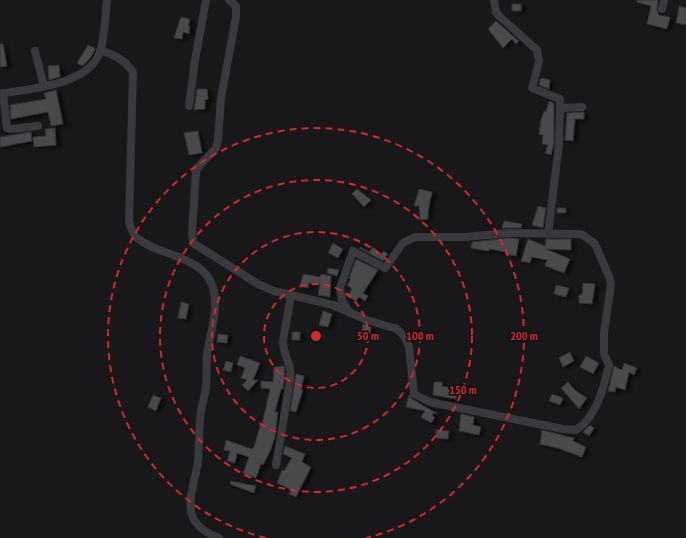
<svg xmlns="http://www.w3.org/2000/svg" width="686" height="538" viewBox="0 0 686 538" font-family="'PT Sans Narrow',sans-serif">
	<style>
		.building { fill: #47484c; stroke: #323236; filter: url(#shadow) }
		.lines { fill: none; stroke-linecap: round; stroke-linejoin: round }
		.minor { stroke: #393a3e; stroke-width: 8 }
		.ring { fill: none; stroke: #d62828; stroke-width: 2; stroke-dasharray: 7 5 }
		.centre { fill: #d62828; stroke: #131315; stroke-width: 2 }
		.ring-label { font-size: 12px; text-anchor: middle; font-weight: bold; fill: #d62828; stroke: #131315; stroke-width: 3.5; stroke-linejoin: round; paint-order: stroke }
	</style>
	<defs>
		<filter id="shadow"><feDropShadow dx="4" dy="2" stdDeviation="2" flood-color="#0009"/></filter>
	</defs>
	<rect width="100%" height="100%" fill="#18181a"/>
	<path class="building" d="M 637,0 L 658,0 L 657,10 L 659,15 L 670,17 L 667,29 L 647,24 L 651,6 L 637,2 Z
		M 512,4 L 521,4 L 521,11 L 512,11 Z
		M 679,6 L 686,8 L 686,25 L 676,23 Z
		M 181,17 L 190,19 L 188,26 L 190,26 L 189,34 L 183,32 L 182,39 L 174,38 Z
		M 496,21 L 519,41 L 516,44 L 512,39 L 503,48 L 488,29 Z
		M 0,44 L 3,44 L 7,66 L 0,67 Z
		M 88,45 L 95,48 L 95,50 L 89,60 L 82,66 L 77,63 Z
		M 59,65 L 60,77 L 49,80 L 48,66 Z
		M 541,78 L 550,80 L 549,89 L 539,85 Z
		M 197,89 L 207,89 L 208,99 L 205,100 L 205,109 L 194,110 Z
		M 56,90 L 63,124 L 51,126 L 48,112 L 11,119 L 10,105 L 46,99 L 44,93 Z
		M 549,101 L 554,103 L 554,144 L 551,155 L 545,153 L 548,145 L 542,144 L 543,135 L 539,134 L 541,120 L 544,111 L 546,112 Z
		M 584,112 L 584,119 L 575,119 L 573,141 L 565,140 L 567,113 Z
		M 55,128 L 56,145 L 34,147 L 33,137 L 46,136 L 45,129 Z
		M 198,131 L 202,153 L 189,155 L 184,133 Z
		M 31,132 L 32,141 L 0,147 L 0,137 Z
		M 357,189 L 371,200 L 364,207 L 352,194 Z
		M 419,189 L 432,192 L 428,212 L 428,219 L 420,220 L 419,206 L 414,206 Z
		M 538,206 L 546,208 L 543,228 L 532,225 Z
		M 557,208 L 566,208 L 566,213 L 557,213 Z
		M 504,221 L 522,224 L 521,228 L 502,228 Z
		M 509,238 L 519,239 L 516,256 L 506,254 L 506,252 L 496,250 L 489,249 L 489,251 L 471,248 L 472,242 Z
		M 528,239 L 545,246 L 546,239 L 571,239 L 571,250 L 546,249 L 570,259 L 564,273 L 545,266 L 547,260 L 532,257 L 530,263 L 521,261 Z
		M 333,243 L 343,249 L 338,258 L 328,253 Z
		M 360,247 L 369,252 L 373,247 L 381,254 L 384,251 L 388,254 L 383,261 L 359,248 Z
		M 356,259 L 378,270 L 363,293 L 368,296 L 365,301 L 359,297 L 356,301 L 347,296 L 352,289 L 347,285 L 351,279 L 349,278 Z
		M 328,268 L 339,270 L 337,276 L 327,273 Z
		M 303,274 L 320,277 L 321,274 L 331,276 L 330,297 L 318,295 L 320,284 L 309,283 L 308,288 L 300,286 Z
		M 583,283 L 595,284 L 592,304 L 579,303 L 579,295 L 582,295 Z
		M 556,285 L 569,288 L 566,297 L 554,294 Z
		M 181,302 L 189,304 L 186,319 L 178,318 Z
		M 323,311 L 332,314 L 328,327 L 319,325 Z
		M 363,324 L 371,327 L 370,336 L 361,334 Z
		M 292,332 L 300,332 L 300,340 L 292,340 Z
		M 218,334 L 228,335 L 227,343 L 217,342 Z
		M 570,352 L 574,361 L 563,367 L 559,358 Z
		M 240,356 L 260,363 L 253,380 L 258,380 L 248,391 L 242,385 L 247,380 L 241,378 L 245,368 L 237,365 Z
		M 586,356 L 599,363 L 593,374 L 580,367 Z
		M 226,361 L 233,363 L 231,372 L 223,370 Z
		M 624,363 L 637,368 L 634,375 L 629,372 L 625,390 L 616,387 L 615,392 L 608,391 L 614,366 L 622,370 Z
		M 284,366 L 285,374 L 283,389 L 281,389 L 275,412 L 278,412 L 275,437 L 271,449 L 263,465 L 261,464 L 256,478 L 243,473 L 249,457 L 237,453 L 235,463 L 227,461 L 230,451 L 224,450 L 226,440 L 252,449 L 254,447 L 261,423 L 262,424 L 270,389 L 261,388 L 261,381 L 273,382 L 274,367 Z
		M 296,374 L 304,376 L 301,390 L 303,390 L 296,412 L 290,411 Z
		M 434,382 L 442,382 L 442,386 L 458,389 L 456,399 L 433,395 Z
		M 568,382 L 576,391 L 587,398 L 579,409 L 561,388 Z
		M 552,394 L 563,398 L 560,405 L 549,401 Z
		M 153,395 L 161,398 L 156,411 L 148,407 Z
		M 409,395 L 412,399 L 438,414 L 433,413 L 432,415 L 435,418 L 431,423 L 421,417 L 425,411 L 406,407 Z
		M 461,414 L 474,417 L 473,425 L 481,427 L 479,435 L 459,431 Z
		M 590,425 L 594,428 L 589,436 L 583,432 Z
		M 436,430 L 449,431 L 448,439 L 436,438 Z
		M 542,430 L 574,438 L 573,441 L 586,447 L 582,457 L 557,448 L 540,444 Z
		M 285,446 L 305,454 L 302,462 L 311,467 L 296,497 L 289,494 L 291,490 L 277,483 L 282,470 L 284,471 L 292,458 L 283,454 Z
		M 231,481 L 256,486 L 254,493 L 230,484 Z"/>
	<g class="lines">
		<path class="minor" d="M 229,0 L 236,6 L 236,17 L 221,98 L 218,140 L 216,148 L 200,165 L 196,171 L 192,233 L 193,243 L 258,284 L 274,291 L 291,295 L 283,341 C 283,357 292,361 290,380 L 276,465
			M 494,0 L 496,12 L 499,16 L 537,50 L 539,61 L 532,88 L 560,99 L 559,144 L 548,234
			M 662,9 L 664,0
			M 100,50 C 114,55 124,59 133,72 L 129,222 C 131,228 132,234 137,238 C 162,259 214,254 215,301 C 216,319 209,337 207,355 C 206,366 207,378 206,388 C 204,399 200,410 200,421 C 199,434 199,448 198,461 C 196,478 186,501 193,518 C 198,528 208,534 219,538
			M 35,51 L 44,86
			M 3,93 L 7,128 L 11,129 L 38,126
			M 0,94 C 31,88 87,86 100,52 C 105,36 105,17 107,0
			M 189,106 L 195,60 L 206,0
			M 560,108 L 582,107
			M 291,295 L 333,305 L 367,320 L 397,329 L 405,337 L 409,347 L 414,394 L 430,402 L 563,429 L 576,430 C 596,418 604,387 609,365 L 604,354 L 604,333 L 611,284 L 610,279 L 595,244 L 583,235 L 578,234 L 509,233 L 465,237 L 415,237 L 403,243 L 385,268 L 353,251 L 340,288 L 342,301 L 350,313"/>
	</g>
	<g class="ring">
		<circle cx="316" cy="336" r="52"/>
		<circle cx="316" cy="336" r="104"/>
		<circle cx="316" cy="336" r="156"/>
		<path d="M266 538A208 208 0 1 1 366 538"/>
	</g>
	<circle cx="316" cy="336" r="6" class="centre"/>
	<g class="ring-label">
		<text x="368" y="340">50 m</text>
		<text x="420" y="340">100 m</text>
		<text x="524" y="340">200 m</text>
		<text x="463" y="394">150 m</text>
	</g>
</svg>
